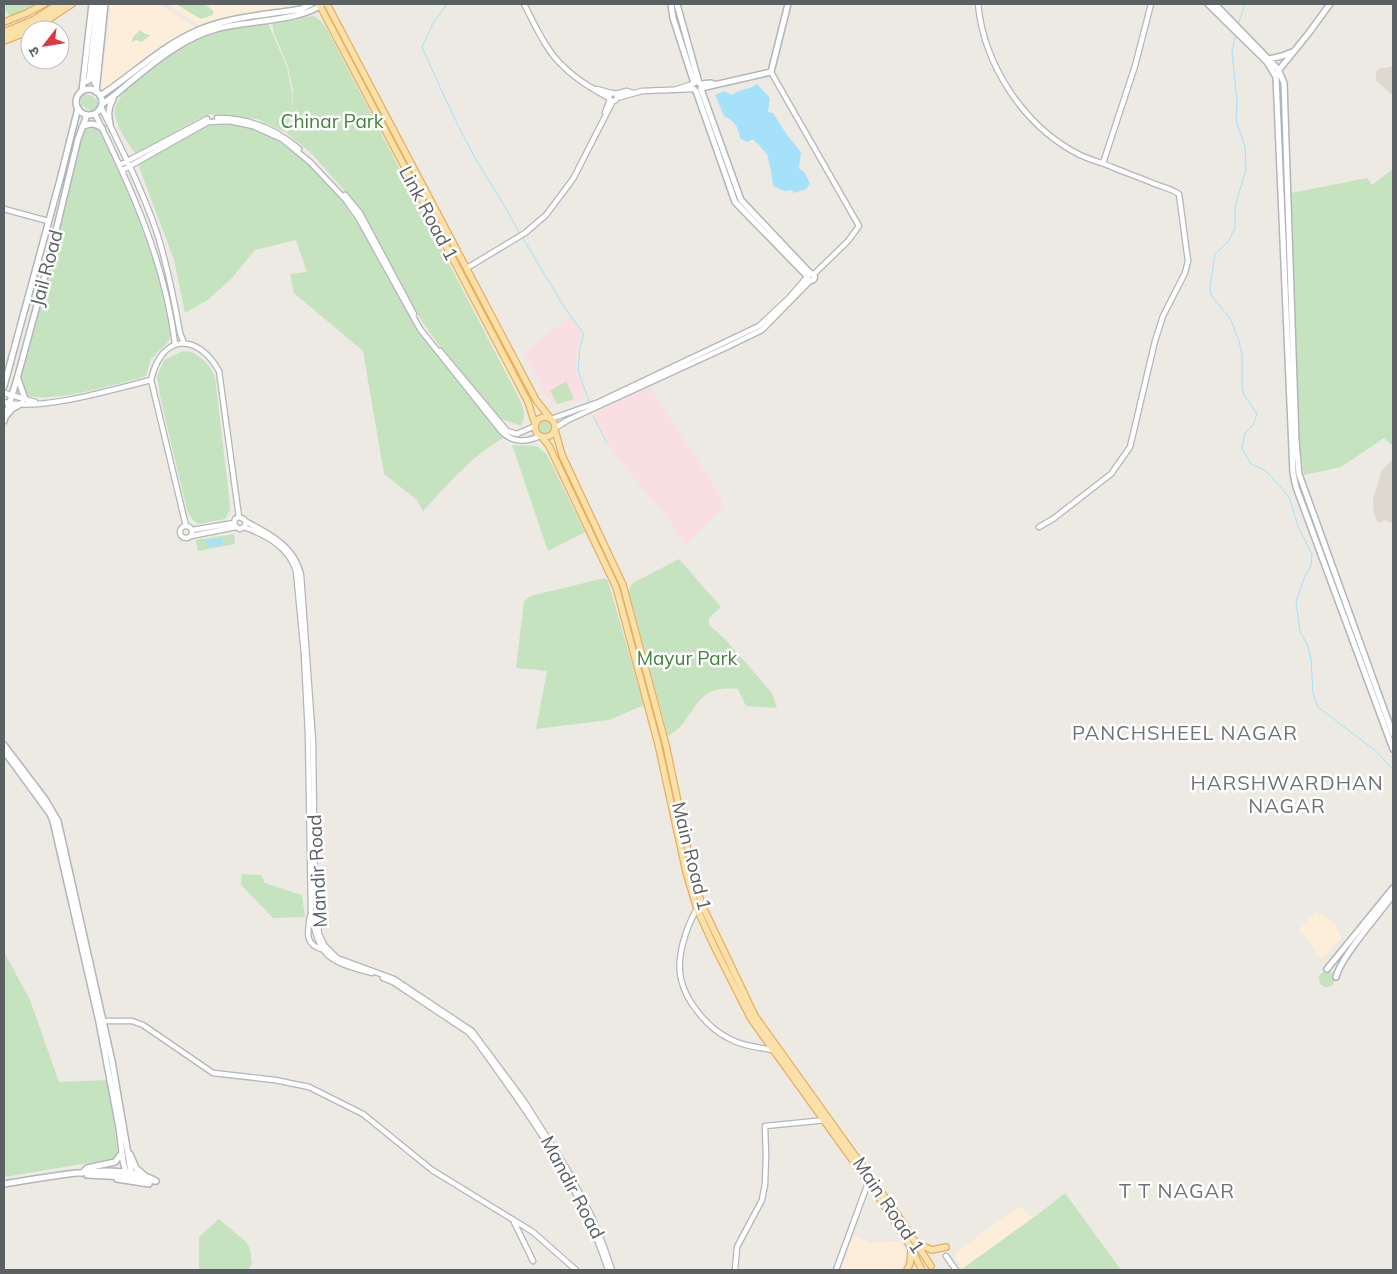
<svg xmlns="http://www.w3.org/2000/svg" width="1397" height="1274" viewBox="0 0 1397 1274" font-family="Mulish,'Noto Sans Devanagari',sans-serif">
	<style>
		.commercial { fill: #fceed9 }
		.education { fill: #ddd9d1 }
		.medical { fill: #f9dfe1 }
		.green { fill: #c6e3c0 }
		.water { fill: #a5e2fa }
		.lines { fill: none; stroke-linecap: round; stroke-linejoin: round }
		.stream { stroke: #a5e2fa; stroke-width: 1 }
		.tertiary-casing { stroke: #b3b6b9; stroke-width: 7 }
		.secondary-casing { stroke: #b2b6ba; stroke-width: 8 }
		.primary-casing { stroke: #e9ae5f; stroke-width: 8 }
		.tertiary { stroke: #fff; stroke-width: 4.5 }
		.secondary { stroke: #fff; stroke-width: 5 }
		.primary { stroke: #fae1aa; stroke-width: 5.5 }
		.rail { stroke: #b1b2b3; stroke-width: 1; stroke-dasharray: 1 6; stroke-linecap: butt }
		.labels { text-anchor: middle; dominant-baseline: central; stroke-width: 5; stroke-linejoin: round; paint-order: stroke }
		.park-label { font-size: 19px; fill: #418339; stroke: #fff }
		.street-label { font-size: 19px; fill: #5b6063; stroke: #fff }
		.neighbourhood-label { font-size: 20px; letter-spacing: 1px; fill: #6c7275; stroke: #fff }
	</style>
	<rect width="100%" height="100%" fill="#ede9e3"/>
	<path class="commercial" d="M 110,4 L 159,4 L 196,27 L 178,37 L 144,59 L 106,93 L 103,91 L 100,85 L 108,35 Z
		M 166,4 L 300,4 L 299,7 L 233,16 L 203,27 Z
		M 1316,911 L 1333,922 L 1342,938 L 1322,959 L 1299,930 Z
		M 1019,1206 L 1033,1218 L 962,1269 L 956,1257 L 956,1252 Z
		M 854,1235 L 871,1243 L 900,1241 L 906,1255 L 903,1265 L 899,1270 L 841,1270 Z"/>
	<path class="education" d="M 1393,66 L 1393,96 L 1376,80 L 1376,72 L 1379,68 L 1384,68 Z
		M 1393,459 L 1393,524 L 1385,520 L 1379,523 L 1374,515 L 1373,500 L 1381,472 Z"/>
	<path class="medical" d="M 570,316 L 582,334 L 578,347 L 576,369 L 586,395 L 576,401 L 559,404 L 552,402 L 545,394 L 524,354 Z
		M 651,389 L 721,497 L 724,506 L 685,546 L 666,514 L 638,483 L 613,451 L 593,414 L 643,390 Z"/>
	<path class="green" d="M 4,4 L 37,4 L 11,17 L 4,9 Z
		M 179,4 L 205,4 L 213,11 L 213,15 L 201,19 L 179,6 Z
		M 314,16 L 321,21 L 327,29 L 519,398 C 524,409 526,416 521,426 L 499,418 L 440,347 L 421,320 L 362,210 L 310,152 L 286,133 L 293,118 L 293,90 L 288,67 L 274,33 L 272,21 Z
		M 267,21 L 287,67 L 292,94 L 293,111 L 285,132 L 257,119 L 211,114 L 198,119 L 136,153 C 129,147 113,120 115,110 C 119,83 190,39 215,31 C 231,26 250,25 267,21 Z
		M 140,30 L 145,34 L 151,35 L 141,42 L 137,40 L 131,42 L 134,36 Z
		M 84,94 C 91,94 98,98 99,105 L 98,109 L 91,111 L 81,105 L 80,97 Z
		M 93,121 L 96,121 L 127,180 L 158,266 L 171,329 L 169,341 L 151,359 L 146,376 L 141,378 C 105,386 52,405 17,394 L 84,131 Z
		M 223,123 L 252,128 L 273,137 L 305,161 L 343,202 L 367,239 L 416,328 L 472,400 L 505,437 C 472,455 449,484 423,511 L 417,500 L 384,474 L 363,351 L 294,293 L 290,274 L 307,272 L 296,240 L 255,250 L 232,278 L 209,299 L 185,313 L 174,260 L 139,167 L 143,160 C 168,145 194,126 223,123 Z
		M 1393,169 L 1393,446 L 1384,438 L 1341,467 L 1304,475 L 1298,429 L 1291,193 L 1367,178 L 1372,185 Z
		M 189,351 C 202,357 210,364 215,378 L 230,504 L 230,510 L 225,519 L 198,524 L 192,519 L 187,510 L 161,401 L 157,376 L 164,360 L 181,352 Z
		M 566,381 L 574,399 L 557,404 L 550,391 Z
		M537 427a8 8 0 1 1 16 0a8 8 0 1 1-16 0Z
		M 512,445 L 536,446 L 546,453 L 585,532 L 548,551 Z
		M 234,534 L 235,544 L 198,551 L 196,540 Z
		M 679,559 L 721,607 L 709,618 L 709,625 L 724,638 L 772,693 L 777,708 L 746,706 L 738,689 C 690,684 698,720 668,736 L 629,592 L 630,587 L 633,583 Z
		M 605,578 L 608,581 L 644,705 L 609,720 L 536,729 L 547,671 L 516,668 L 524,601 L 530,596 Z
		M 242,874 L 261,875 L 264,880 L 264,883 L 302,895 L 305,917 L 273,918 L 241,885 Z
		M 4,952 L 30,1000 L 59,1082 L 109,1080 L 118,1158 L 4,1177 Z
		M1319 979a8 8 0 1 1 16 0a8 8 0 1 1-16 0Z
		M 1065,1193 L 1121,1270 L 963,1270 L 962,1269 L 1041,1212 Z
		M 219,1219 L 246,1242 L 250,1249 L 252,1264 L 248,1270 L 199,1270 L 199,1237 Z"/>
	<path class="water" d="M 757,84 L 770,98 L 768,112 L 773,113 L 787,135 L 801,152 L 799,168 L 805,173 L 810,184 L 806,189 L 794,193 L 792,190 L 784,191 L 773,186 L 771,170 L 767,154 L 753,139 L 747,142 L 740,138 C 738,127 735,121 724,116 L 715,95 L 724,91 L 732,95 C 740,89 749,90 757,84 Z
		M 222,538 L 224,544 L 208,547 L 206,540 Z"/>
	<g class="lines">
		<path class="stream" d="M 447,4 L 432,25 L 422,47 C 438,83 454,119 473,154 C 488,181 506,206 520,234
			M 1238,25 L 1245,4
			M 1236,33 L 1232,52 L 1237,101 L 1236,120 L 1245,147 L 1246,169 L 1235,207 L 1235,228 L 1228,242 L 1215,254 L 1210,286 L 1211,295 L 1231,320 L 1239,341 L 1242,354 L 1242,387 L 1244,395 L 1257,414 L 1253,425 L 1245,433 L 1242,448 L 1251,464 L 1266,471 L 1289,497 L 1298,526 L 1312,554 L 1311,566 L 1305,576 L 1296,602 L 1300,632 L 1307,644 L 1311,659 L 1313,693 L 1318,707 L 1377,752 L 1393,770
			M 522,237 L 563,305 L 584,334 L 580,347 L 578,370 L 589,401
			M 593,416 L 607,443"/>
		<g class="tertiary-casing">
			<path id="tertiary" d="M 524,4 C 535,25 546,51 564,67 C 577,80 593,89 609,98
				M 978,4 C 984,65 1024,127 1080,155 C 1091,160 1102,163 1112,167 C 1126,173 1141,178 1155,184 C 1163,187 1172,189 1179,194 L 1188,261 L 1185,273 L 1163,316 L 1155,341 L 1130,447 L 1111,474 L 1053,519 L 1039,527
				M 771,72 L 859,226 L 848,241 L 813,275
				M 597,89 L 611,93
				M 677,89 L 693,84
				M609 97a4 4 0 1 1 8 0a4 4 0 1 1-8 0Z
				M 615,94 L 627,91 L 633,93
				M 617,98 L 642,91 L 694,89
				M 101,107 C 121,148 142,189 157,233 C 167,265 174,299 180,333 L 184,343
				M 605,113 L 610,99
				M 95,114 C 131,187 165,262 175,344
				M 217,118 C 248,118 276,129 299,149
				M 1103,163 L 1135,66 L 1151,4
				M 120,165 L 207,119
				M 123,170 L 208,122 L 229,121 L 253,126 L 282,139 L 310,162 L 345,199 L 359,219 L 420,329 L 502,432 C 513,443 527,442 540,436
				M 345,195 L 360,213 L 414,314
				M 4,209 L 48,221
				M 467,268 L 525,233 L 546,215 L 573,179 L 613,101
				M 440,351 L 507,431 L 517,434 L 535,426
				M 4,393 L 35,402
				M 4,402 C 40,412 114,389 151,380
				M 551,419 L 599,402 L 759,326 L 789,298 L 807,277
				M 555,428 L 568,420 L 727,347 L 762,330 L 810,281
				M 245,521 C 268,533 295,546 301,575 L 313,742 L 315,900 L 319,934 L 324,945 L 337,958 L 394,979 L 472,1031 L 524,1101 L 567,1169 L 592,1217 L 604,1247 L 612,1270
				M 186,526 L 151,380 C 161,335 196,331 219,371 L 239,517 L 244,519 L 246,523 L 244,527 L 240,529 L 236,527 L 234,523 L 235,519 L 239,517
				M180 532a6 6 0 1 1 12 0a6 6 0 1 1-12 0Z
				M 244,527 C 266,535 289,547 296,571 L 304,654 L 308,734 L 311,911 C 319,958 328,961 372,973
				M 192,530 L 234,523
				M 191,536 L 236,527
				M 697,909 C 686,927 676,958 681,979 C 686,1002 708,1028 728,1038 C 742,1046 757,1047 772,1050
				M 310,916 C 308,931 304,944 321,949
				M 383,978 L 393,982 L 468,1032 L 477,1042 C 529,1114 581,1185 608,1270
				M 103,1021 L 132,1021 L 143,1025 L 213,1073 L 275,1080 L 309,1087 L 363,1114 L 432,1170 L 533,1232 L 576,1270
				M 514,1222 L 533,1261
				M 946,1256 L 956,1270
				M 735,1270 L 737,1247 L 762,1200 L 765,1184 L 766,1155 L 765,1126 L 826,1120
				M 836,1270 L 868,1183"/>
		</g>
		<g class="secondary-casing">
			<path id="secondary" d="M 671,4 L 673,18 L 694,83
				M 677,4 L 699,83
				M 1208,4 L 1267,62 L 1276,77 L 1293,473 L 1296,487 L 1393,749
				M 1215,4 L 1278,69 L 1284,83 L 1285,113 L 1296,441 L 1299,474 L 1393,734
				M 1269,59 L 1282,56 L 1292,52
				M 1278,71 L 1308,34 L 1330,4
				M 83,83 L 89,80 L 97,4
				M 701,84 L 711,83 L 714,84
				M 96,85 L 94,81 L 94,75 L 102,4
				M 701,88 L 771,72 L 788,4
				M 701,89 L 741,200 L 811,274
				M76 102a13 13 0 1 1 26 0a13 13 0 1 1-26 0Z
				M 82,91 L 92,4
				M 696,91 L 735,202 L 807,276
				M 96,92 L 105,4
				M 100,96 C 131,76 158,49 192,33 C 225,17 265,15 301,9 L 311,4
				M 102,104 C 115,97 123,87 135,78 C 158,59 186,37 216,29 C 243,21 303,21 322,4
				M 110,124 C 108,115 108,108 113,99
				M 82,127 C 90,123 94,123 102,128
				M807.5 277a3.5 3.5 0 1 1 7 0a3.5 3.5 0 1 1-7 0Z
				M 18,379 L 25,399
				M 4,386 L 61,176 L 78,108
				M 7,415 L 12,409 L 22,403
				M 4,421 L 17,379 L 46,272 L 78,139 L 87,115
				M 4,745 L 45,799 L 58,821 L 112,1061 L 132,1177
				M 4,751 L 50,814 L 53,821 L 99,1022 L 119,1128 L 123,1161 L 127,1177
				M 1327,969 L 1393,888
				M 1336,977 C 1341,957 1379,914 1393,895
				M 130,1154 L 136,1168 L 144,1175
				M 82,1173 L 87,1168 L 115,1162 L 121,1154
				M 87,1175 L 127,1177 L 155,1181
				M 117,1179 L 149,1184
				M 4,1184 C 45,1178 118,1160 156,1181"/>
		</g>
		<g class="primary-casing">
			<path id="primary" d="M 319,4 L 528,402 L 535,424
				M 327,4 L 536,400 L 550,418
				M 4,22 L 27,13 L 44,4
				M 33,30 L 72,4
				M 4,32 L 33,20 L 58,4
				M 4,36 L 32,25 L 65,4
				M 4,41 L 30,31
				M535 427a10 10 0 1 1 20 0a10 10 0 1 1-20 0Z
				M 555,430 L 562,455 L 623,585 L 666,745 L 692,869 L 702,905 L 755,1016 L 897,1214 L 931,1266
				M 542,437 L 549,446 L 616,587 L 658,744 L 686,872 L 697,909 L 715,948 L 751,1019 L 876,1193 L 907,1241 L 922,1270
				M 918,1244 L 932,1250 L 946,1247
				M 907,1270 L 910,1264 L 911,1251"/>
		</g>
		<use href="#tertiary" class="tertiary"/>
		<use href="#secondary" class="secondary"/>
		<use href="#primary" class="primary"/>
		<path class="rail" d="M 4,26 L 30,17 L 51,4"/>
	</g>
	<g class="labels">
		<g class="park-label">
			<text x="332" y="121">Chinar Park</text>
			<text x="687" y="658">Mayur Park</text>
		</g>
		<g class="street-label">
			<text transform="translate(429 213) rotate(62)">Link Road 1</text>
			<text transform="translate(46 268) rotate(-75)">Jail Road</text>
			<text transform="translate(692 856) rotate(76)">Main Road 1</text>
			<text transform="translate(317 871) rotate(-93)">Mandir Road</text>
			<text transform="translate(573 1187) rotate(62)">Mandir Road</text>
			<text transform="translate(889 1205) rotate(56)">Main Road 1</text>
		</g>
		<g class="neighbourhood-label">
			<text x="1185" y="732">PANCHSHEEL NAGAR</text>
			<text x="1287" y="782">HARSHWARDHAN<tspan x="1287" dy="23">NAGAR</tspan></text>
			<text x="1177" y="1190">T T NAGAR</text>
		</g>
	</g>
	<rect width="1397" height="1274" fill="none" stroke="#5b6063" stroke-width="10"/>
	<g transform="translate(45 45) rotate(239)"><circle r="24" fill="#ffffff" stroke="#bdbfc1"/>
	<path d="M0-4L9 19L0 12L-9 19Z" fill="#df3643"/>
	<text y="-8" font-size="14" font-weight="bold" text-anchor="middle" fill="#5b6063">उ</text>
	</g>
</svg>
